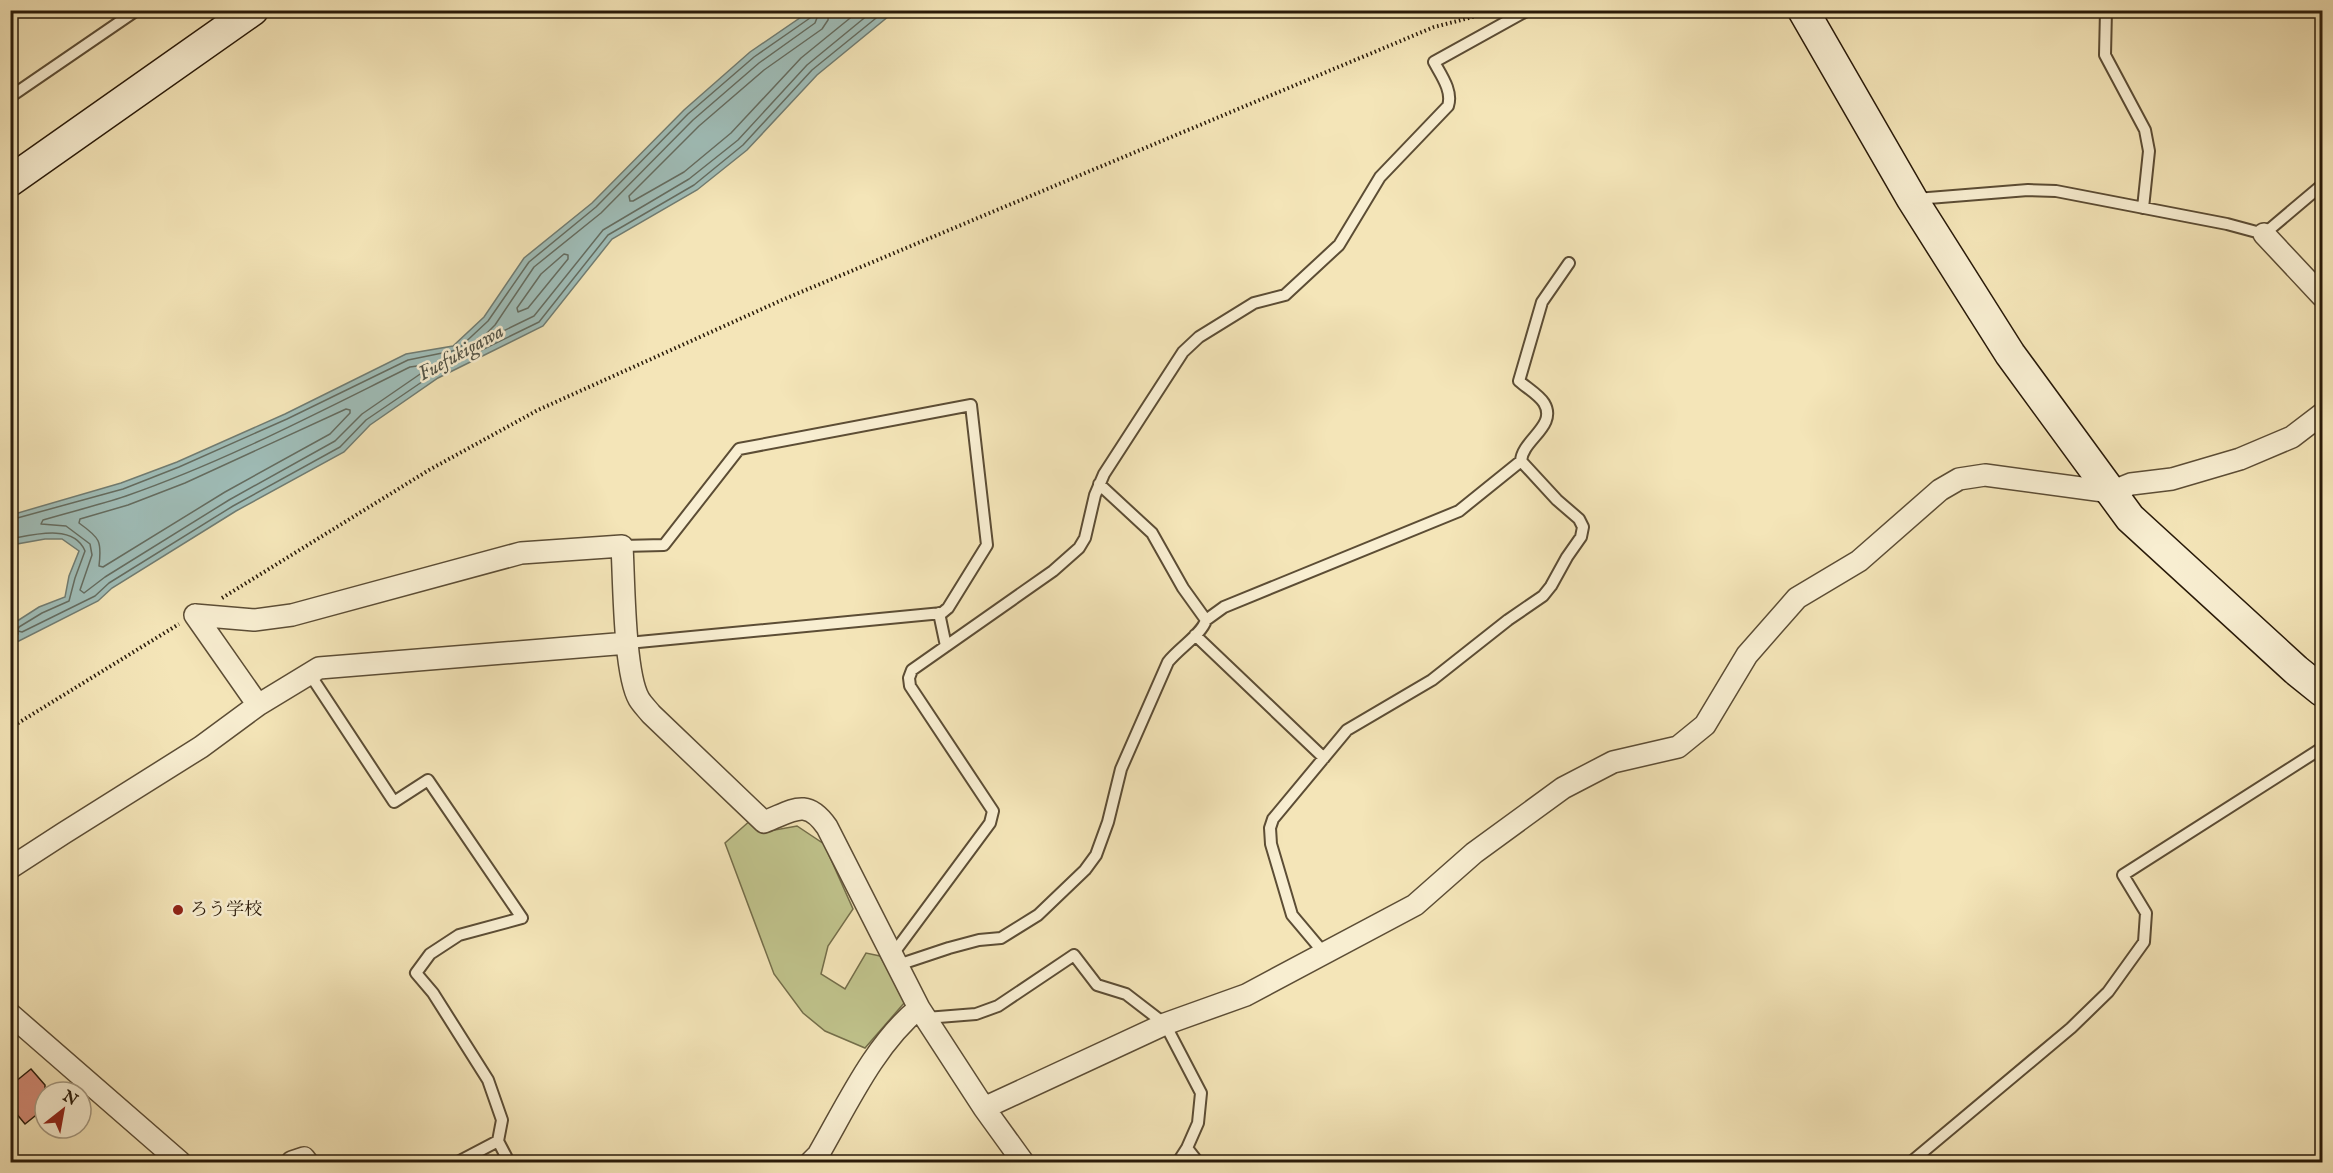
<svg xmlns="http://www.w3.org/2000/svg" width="2333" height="1173" viewBox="0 0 2333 1173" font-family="'IM FELL English','Noto Serif JP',serif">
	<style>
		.green { fill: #c0c38c; stroke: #746e4a; stroke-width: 1.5 }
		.water { fill: #9fbdb8; stroke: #707c72; stroke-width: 1.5 }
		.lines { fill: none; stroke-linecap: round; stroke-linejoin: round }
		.shore { stroke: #646c60; stroke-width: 1.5 }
		.building { fill: #d48b77; stroke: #291a09; stroke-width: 1.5 }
		.lane-casing { stroke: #5c4d35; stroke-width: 14 }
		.street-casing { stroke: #5c4d35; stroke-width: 24 }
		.secondary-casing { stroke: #291a09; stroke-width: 33 }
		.path { stroke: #291a09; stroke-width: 4; stroke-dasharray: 1.5 3; stroke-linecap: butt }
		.lane { stroke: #f8eed1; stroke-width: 10 }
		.street { stroke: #f8eed1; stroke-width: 21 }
		.secondary { stroke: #f8eed1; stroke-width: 30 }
		.poi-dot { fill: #8f2418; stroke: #f8eed1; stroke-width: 2 }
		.labels { text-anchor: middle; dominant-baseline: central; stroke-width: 5; stroke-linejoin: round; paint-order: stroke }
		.poi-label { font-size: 18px; fill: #291a09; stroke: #f8eed1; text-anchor: start }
		.water-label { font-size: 20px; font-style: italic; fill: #525346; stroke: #f8eed1 }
	</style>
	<rect width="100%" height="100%" fill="#f4e5b8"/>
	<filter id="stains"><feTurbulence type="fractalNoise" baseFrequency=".00333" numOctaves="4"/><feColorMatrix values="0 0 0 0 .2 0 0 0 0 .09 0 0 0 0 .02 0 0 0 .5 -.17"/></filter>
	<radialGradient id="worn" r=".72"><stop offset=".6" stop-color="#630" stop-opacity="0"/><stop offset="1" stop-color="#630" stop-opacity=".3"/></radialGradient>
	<path class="green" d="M 752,819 L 764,832 L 797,826 L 824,844 L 853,909 L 828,946 L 821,974 L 845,989 L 866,953 L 880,956 L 905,1002 L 865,1048 L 825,1031 L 803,1013 L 774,974 L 725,843 Z"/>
	<path class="water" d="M 810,11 L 895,11 L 817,75 L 747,150 L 697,190 L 612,239 L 543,326 L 438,378 L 370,425 L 344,452 L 236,511 L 112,588 L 98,601 L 11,645 L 11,625 L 39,607 L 65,597 L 69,576 L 79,551 L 62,539 L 45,539 L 11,545 L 11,515 L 121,483 L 177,462 L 285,414 L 406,354 L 453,346 L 484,317 L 524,258 L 592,203 L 684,110 L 750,52 Z"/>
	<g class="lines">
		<path class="shore" d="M 820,10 L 815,23 L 759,63 L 693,120 L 601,213 L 534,267 L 495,325 L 487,333 L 487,336 L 491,337 L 534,316 L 603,230 L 689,179 L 738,140 L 807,65 L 874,10
			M 829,10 L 828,20 L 822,29 L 764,70 L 699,126 L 629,196 L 630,201 L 633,201 L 684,172 L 731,133 L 801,58 L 860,10
			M 564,254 L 568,255 L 568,259 L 528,308 L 518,312 L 517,308 L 541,274 Z
			M 424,365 L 427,366 L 426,370 L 362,414 L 335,441 L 229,500 L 105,577 L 84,593 L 80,590 L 92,555 L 90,544 L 66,526 L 41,524 L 43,520 C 70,512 99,505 126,496 C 224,462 317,413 410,367 Z
			M 346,409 L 350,410 L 350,413 L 330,434 L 225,492 L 103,567 L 99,566 C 102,541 100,538 79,523 L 80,519 L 128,505 L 185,483 Z
			M 10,520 L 123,489 L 179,467 L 287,419 L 408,360 L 457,350 L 488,321 L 529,262 L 596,207 L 688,114 L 754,57 L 810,18 L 813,10
			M 10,539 C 32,535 74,523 85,551 L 75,578 L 69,601 L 42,613 L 19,627 L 18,630 L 10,629
			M 10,639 L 18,634 L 18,631 L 22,632 L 95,596 L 109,583 L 233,506 L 340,447 L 366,420 L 435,373 L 539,322 L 608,235 L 694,185 L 743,145 L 812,70 L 886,10"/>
	</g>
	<path class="building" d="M 31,1069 L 45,1085 L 45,1108 L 25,1124 L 10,1106 L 10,1086 Z"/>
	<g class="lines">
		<g class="lane-casing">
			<path id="lane" d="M 2106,10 L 2105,55 L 2145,130 L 2149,151 L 2143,208
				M 10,97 L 137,10
				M 1916,199 L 2028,190 L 2056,191 L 2227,224 L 2264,234 L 2322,185
				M 622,546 L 664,545 L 739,449 L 971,405 L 987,545 L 948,608 L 942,613 L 628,643
				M 939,613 L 946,646
				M 1206,620 L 1224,607 L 1459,511 L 1521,461
				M 1195,635 L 1324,758
				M 309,673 L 394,802 L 428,780 L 522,918 L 459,935 L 430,954 L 416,973 L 433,993 L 488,1080 L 502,1120 L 498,1141 L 509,1162
				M 1324,953 L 1292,915 L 1271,844 L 1270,828 L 1273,819 L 1347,730 L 1432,680 L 1508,620 L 1543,596 L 1551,586 L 1567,557 L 1581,537 L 1583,527 L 1579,519 L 1557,500 L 1521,461 C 1522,440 1558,426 1544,403 C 1539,395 1527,388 1519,381 L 1542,302 L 1569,263
				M 893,954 L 990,823 L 993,811 L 910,686 L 909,678 L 912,670 L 1053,571 L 1079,548 L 1085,538 L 1095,495 L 1104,474 L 1183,352 L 1199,337 L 1254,303 L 1285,295 L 1339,245 L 1380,177 L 1448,106 C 1453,91 1441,75 1434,62 L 1528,10
				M 898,965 L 949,948 L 979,940 L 1001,938 L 1038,915 L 1085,870 L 1096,855 L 1108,822 L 1121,769 L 1168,662 C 1179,648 1202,634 1206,620 L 1183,588 L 1152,533 L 1099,484
				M 926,1018 L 976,1014 L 998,1006 L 1074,955 L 1097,985 L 1126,994 L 1165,1024 L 1201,1093 L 1198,1123 L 1187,1148 L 1178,1162
				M 1187,1148 L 1198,1162
				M 458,1162 L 498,1141
				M 1911,1162 L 2071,1028 L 2108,992 L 2144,942 L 2146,913 L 2123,875 L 2322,748"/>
		</g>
		<g class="street-casing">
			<path id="street" d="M 2264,234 L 2322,296
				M 195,615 L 254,620 L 292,615 L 521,553 L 622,546 C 624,580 624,673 639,699 C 642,704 647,709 651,714 L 764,822 C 793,811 806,797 827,827 L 919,1008 L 984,1108 L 1023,1162
				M 195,615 L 258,705
				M 10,868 L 64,833 L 201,747 L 258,705 L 319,668 L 628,643
				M 10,1014 L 180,1162
				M 984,1108 L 1165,1024 L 1246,995 L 1415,905 L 1474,853 L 1563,788 L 1613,762 L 1678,747 L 1705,725 L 1747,655 L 1797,598 L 1859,561 L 1940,490 L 1959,479 L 1985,475 L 2111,492 L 2131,484 L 2172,479 L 2240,459 L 2292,437 L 2322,414
				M 292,1162 L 304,1158 L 307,1162
				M 811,1162 L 818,1155 C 847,1105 874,1045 919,1008"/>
		</g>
		<g class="secondary-casing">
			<path id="secondary" d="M 1803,10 L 1912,199 L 2010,354 L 2130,518 L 2296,670 L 2322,691
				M 10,181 L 253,10"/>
		</g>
		<path class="path" d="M 222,598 L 429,470 L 538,410 L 782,300 L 1434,27 L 1492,12
			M 10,728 L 179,624"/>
		<use href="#lane" class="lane"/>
		<use href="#street" class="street"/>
		<use href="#secondary" class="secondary"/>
	</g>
	<circle class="poi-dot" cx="178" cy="910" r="6"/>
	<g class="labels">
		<g class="poi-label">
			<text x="190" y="910">ろう学校</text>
		</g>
		<g class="water-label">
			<text transform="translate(461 353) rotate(-29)">Fuefukigawa</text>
		</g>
	</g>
	<rect width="2333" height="1173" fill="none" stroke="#f4e5b8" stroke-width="36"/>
	<rect x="12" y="12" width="2309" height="1149" fill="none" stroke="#291a09" stroke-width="3"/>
	<rect x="18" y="18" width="2297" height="1137" fill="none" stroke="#291a09" stroke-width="1.5"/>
	<g transform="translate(63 1110) rotate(31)"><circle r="28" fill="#f8eed1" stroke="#a59981" stroke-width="1.5"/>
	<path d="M0-4.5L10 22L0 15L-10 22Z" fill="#8f2418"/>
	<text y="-9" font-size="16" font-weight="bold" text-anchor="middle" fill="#291a09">N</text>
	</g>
	<rect width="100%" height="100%" filter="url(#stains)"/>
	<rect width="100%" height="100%" fill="url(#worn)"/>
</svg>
